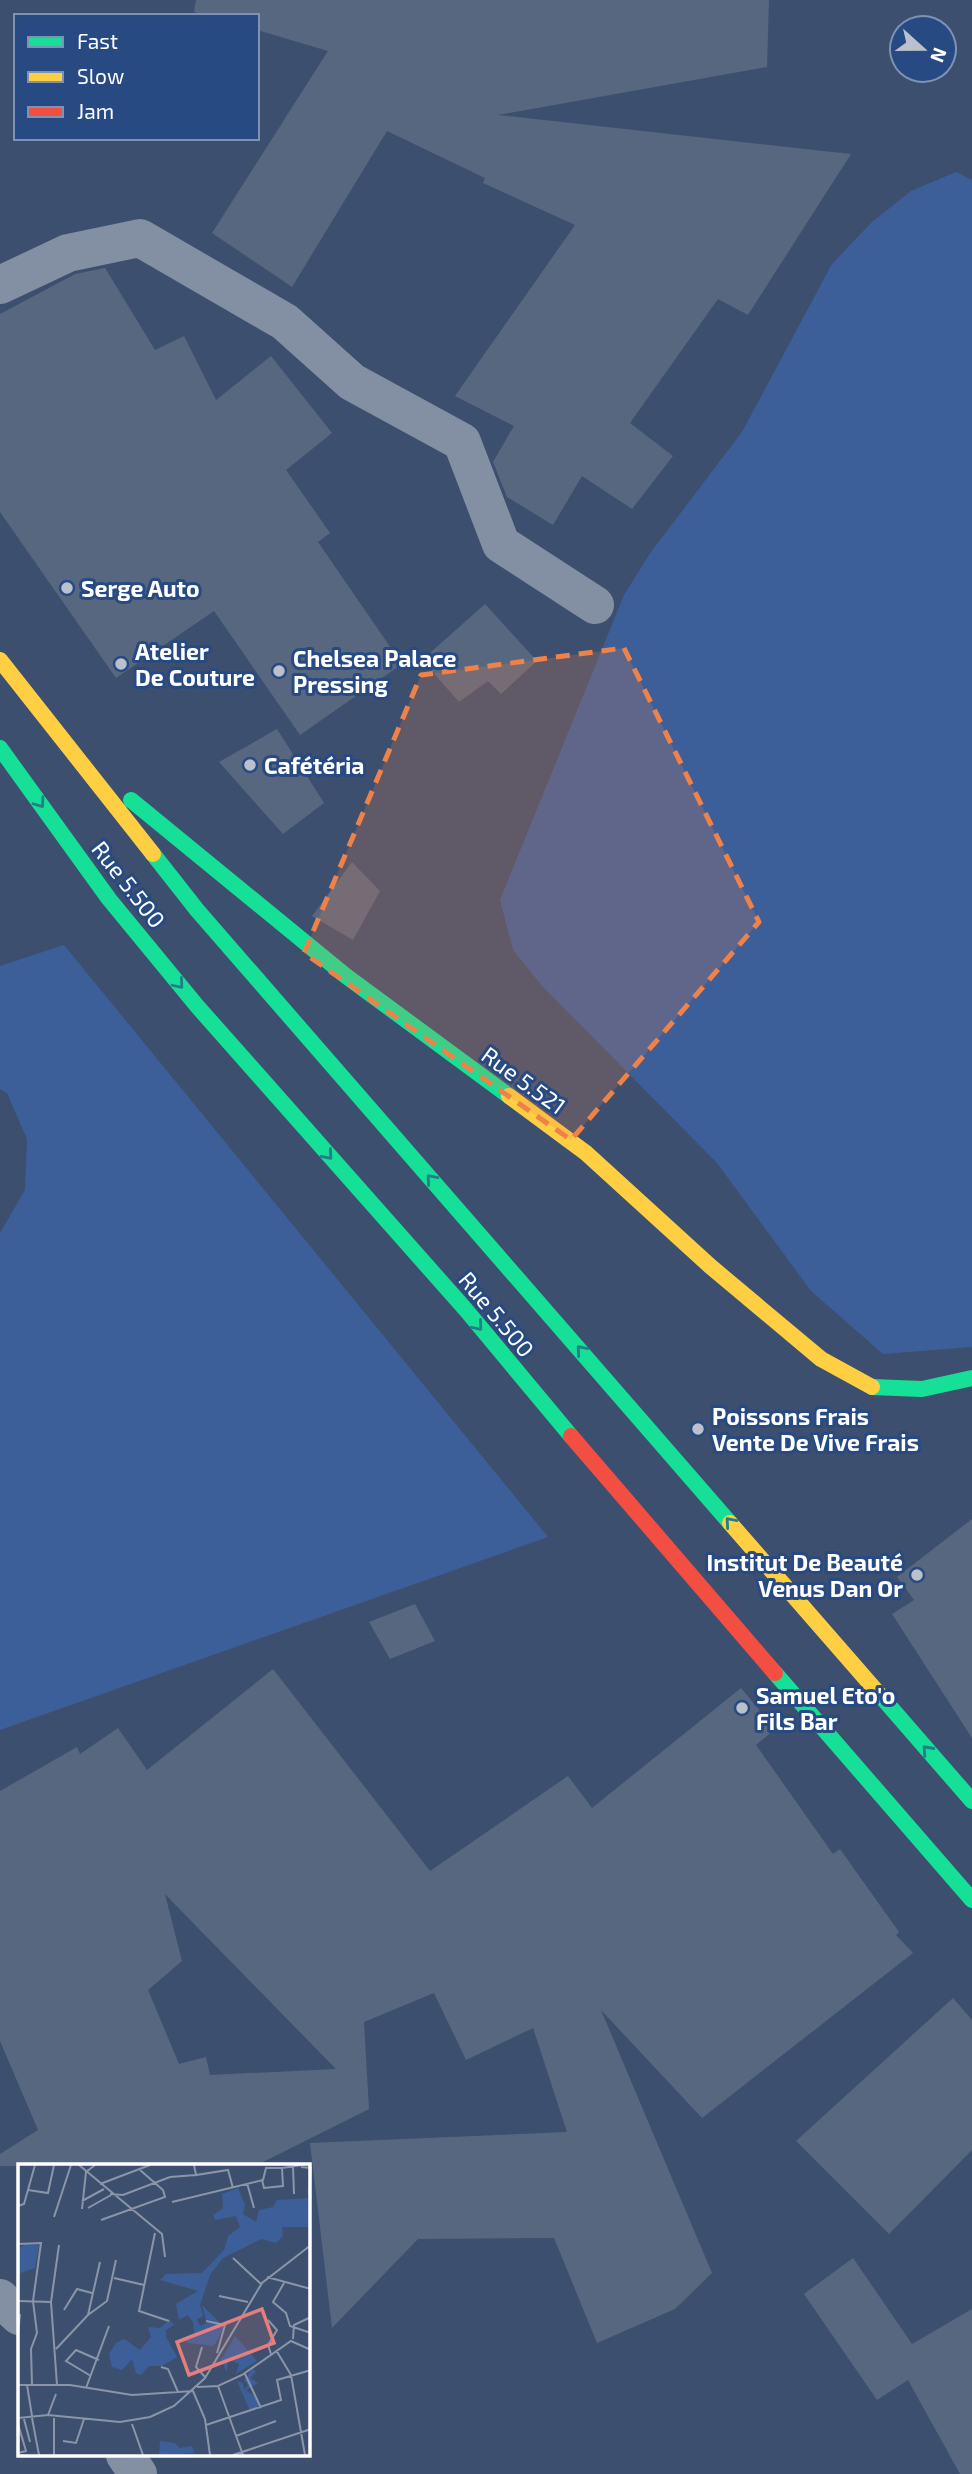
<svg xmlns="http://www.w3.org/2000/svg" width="972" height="2474" viewBox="0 0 972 2474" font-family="'Exo 2',sans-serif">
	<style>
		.green { fill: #3d5f99 }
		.building { fill: #586780; fill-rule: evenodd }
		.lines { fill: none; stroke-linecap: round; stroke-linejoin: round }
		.street { stroke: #8390a4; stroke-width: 38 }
		.fast { stroke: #16e098; stroke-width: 16 }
		.slow { stroke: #ffcf43; stroke-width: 16 }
		.jam { stroke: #f24e42; stroke-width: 16 }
		.oneway { stroke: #227e8a }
		.marked { fill: #ee8249; fill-opacity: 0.2; stroke: #ee8249; stroke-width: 5; stroke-dasharray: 14 9; stroke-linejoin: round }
		.poi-dot { fill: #bbc1cc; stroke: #284a83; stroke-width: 2.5 }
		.labels { text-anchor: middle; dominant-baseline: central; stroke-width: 6; stroke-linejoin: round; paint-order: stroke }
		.poi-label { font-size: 23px; font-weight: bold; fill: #fff; stroke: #284a83; text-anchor: start }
		.street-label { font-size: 23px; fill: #fff; stroke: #284a83 }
		.inset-road { fill: none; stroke: #8b95a8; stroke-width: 2 }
		.view { fill: #e67e7e; fill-opacity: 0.15; stroke: #e67e7e; stroke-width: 3.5 }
		.inset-edge { fill: none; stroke: #fff; stroke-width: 3.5 }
	</style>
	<rect width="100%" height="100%" fill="#3d4f6e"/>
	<path class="green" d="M 956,172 L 972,180 L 972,1347 L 883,1354 L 811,1291 L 717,1163 L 544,988 L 513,950 L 500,900 L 624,595 L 651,552 L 742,432 L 832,264 L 871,223 L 911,191 Z
		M 64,945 L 548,1537 L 0,1730 L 0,1233 L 25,1190 L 27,1139 L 7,1093 L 0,1089 L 0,966 Z"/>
	<path class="building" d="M 196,0 L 769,0 L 767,67 L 498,115 L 851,154 L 748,315 L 718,299 L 630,423 L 673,456 L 632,509 L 582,476 L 553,525 L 507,497 L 493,462 L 514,426 L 455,396 L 575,225 L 483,183 L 485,178 L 387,131 L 292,287 L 212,233 L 328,51 L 257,30 L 257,16 L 208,16 L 194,12 Z
		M 105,268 L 155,350 L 184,336 L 216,400 L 271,356 L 332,433 L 286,470 L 330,533 L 318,542 L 402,664 L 300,735 L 214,611 L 116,678 L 0,512 L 0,314 L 75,274 Z
		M 485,604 L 537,661 L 501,694 L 488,681 L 459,702 L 422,660 Z
		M 277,729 L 324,803 L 283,834 L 219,762 Z
		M 352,862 L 380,891 L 353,940 L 312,916 Z
		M 972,1519 L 972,1738 L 892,1614 L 914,1600 L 897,1577 Z
		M 415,1604 L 435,1641 L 390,1659 L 369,1622 Z
		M 273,1669 L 430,1871 L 568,1776 L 592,1808 L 741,1688 L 775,1729 L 756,1745 L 833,1854 L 840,1849 L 899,1932 L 896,1935 L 913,1953 L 702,2118 L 601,2010 L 712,2273 L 675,2309 L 597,2343 L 554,2238 L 418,2239 L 332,2328 L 310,2143 L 567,2132 L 533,2028 L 466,2060 L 434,1993 L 364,2022 L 369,2109 L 255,2166 L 0,2166 L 0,2154 L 38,2130 L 0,2041 L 0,1791 L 77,1747 L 80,1754 L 118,1728 L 147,1770 ZM 165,1894 L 195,1925 L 336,2069 L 210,2075 L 206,2057 L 179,2064 L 148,1990 L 182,1961 Z
		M 953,1998 L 972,2020 L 972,2150 L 889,2234 L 796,2141 Z
		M 853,2258 L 912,2344 L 972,2309 L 972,2474 L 960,2474 L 908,2380 L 877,2400 L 804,2294 Z"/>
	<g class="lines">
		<path class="street" d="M 0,285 L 68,253 L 140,238 L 285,322 L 352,382 L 462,442 L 501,544 L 595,605
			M 0,2298 L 19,2316
			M 125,2455 L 138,2474"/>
		<path class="fast" d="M 0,748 L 109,899 L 197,1006 L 466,1310 L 571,1436
			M 131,800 L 346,976 L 509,1096
			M 153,854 L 197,910 L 730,1523
			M 872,1387 L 922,1389 L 972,1378
			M 775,1673 L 972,1900
			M 879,1694 L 972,1801"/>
		<path class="slow" d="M 0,660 L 153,854
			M 509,1096 L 586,1153 L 710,1266 L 821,1359 L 872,1387
			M 730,1523 L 879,1694"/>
		<path class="jam" d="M 571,1436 L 775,1673"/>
	</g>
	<defs><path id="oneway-chevron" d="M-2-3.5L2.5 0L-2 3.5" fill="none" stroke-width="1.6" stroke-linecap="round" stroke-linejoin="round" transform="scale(1.75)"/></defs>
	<g class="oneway">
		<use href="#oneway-chevron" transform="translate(40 803) rotate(54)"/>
		<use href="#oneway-chevron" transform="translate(179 984) rotate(50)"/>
		<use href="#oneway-chevron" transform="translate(328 1155) rotate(49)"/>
		<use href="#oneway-chevron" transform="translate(431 1179) rotate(-131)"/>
		<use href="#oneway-chevron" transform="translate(478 1326) rotate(50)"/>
		<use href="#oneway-chevron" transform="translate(581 1350) rotate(-131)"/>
		<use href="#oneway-chevron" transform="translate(730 1522) rotate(-131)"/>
		<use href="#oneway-chevron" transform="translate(927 1750) rotate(-132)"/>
	</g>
	<path class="marked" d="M 624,648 L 759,922 L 571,1140 L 304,953 L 421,675 Z"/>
	<g class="poi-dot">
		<circle cx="67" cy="588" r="7"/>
		<circle cx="121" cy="664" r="7"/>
		<circle cx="279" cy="671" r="7"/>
		<circle cx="250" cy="765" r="7"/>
		<circle cx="698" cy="1429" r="7"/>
		<circle cx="917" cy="1575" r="7"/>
		<circle cx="742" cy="1708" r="7"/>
	</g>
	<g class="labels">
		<g class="poi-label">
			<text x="81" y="588">Serge Auto</text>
			<text x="135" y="651">Atelier<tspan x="135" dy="26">De Couture</tspan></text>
			<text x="293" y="658">Chelsea Palace<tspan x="293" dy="26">Pressing</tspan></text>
			<text x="264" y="765">Cafétéria</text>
			<text x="712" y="1416">Poissons Frais<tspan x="712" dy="26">Vente De Vive Frais</tspan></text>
			<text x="903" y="1562" text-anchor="end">Institut De Beauté<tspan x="903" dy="26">Venus Dan Or</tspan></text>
			<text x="756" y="1695">Samuel Eto'o<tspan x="756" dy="26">Fils Bar</tspan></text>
		</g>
		<g class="street-label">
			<text transform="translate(129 884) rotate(52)">Rue 5.500</text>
			<text transform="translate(524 1080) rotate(36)">Rue 5.521</text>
			<text transform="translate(497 1314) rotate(50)">Rue 5.500</text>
		</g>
	</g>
	<g transform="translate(18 2164)">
		<rect width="292" height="292" fill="#3d4f6e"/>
		<path d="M 220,24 L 227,41 L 225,50 L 238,58 L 241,46 L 255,43 L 259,36 L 292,34 L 292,63 L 264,63 L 265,72 L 258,79 L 243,75 L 205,94 L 192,111 L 182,141 L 185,152 L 179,155 L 182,162 L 189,159 L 184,141 L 206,163 L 196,182 L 170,179 L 165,174 L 176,169 L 175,158 L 170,151 L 161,156 L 158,140 L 180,127 L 142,116 L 148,110 L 184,109 L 206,86 L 210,72 L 222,63 L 218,52 L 197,56 L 195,51 L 205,44 L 204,30 ZM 8,80 L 21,81 L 17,104 L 0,110 L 0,85 ZM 152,156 L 156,161 L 148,166 L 148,173 L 159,193 L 144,202 L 131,202 L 123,211 L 118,209 L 114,195 L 104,206 L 94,203 L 91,190 L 98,179 L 106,175 L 122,186 L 133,173 L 130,163 L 142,164 ZM 217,172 L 239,197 L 218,210 L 221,200 L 210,195 L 209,208 L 203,196 ZM 235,204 L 238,208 L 232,214 L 240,219 L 228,226 L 238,233 L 241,244 L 232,247 L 219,217 L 225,219 L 226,226 L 230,221 L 226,216 ZM 142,277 L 157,279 L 161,284 L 174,282 L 176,289 L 141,291 Z" fill="#3d5f99"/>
		<path class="inset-road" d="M 61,1 L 144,70 L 147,93M 176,1 L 178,11 L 210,6 L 215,24M 275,2 L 276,30M 283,3 L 293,4 L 291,30M 244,16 L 246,24 L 265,22 L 264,4 L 284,1M 229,19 L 236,44M 82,20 L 132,1M 10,26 L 30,29 L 36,1M 92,30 L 105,31 L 152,13 L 178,11M 64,37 L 86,25M 154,38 L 245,16 L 248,4 L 264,4M 0,42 L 6,40 L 17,1M 70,44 L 93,31M 64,45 L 68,8 L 77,1M 36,53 L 53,1M 83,56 L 147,33 L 145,26 L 122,6M 137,69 L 121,147 L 151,157M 0,80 L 23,79 L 15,137 L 19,169 L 13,185 L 14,221M 215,94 L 243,120M 249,113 L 293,125M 96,114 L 126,121M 266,119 L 255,138 L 268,149 L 272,162 L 293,169M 201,132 L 230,138M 0,137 L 33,138M 46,146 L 59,125 L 74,129M 70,151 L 89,137 L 98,96M 250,156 L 259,166 L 250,181 L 253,190M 188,157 L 207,161 L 199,189M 0,172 L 2,150M 275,175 L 276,161 L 293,153M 184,183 L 178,203 L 187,213M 38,185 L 70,151 L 82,98M 258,186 L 273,211 L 287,291M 143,203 L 150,205 L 160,228M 227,210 L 243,244M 73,212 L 48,197 L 58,186 L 81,196M 0,221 L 52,221 L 114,231 L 175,227 L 187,255 L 192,291M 9,221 L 14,252M 39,221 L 33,138 L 41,81M 200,222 L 225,291M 179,223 L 200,222 L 224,211 L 273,177 L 293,186M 68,224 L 91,162M 30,251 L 38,230M 0,254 L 30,251 L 102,258 L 132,253 L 156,242 L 187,214 L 244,119 L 293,81M 14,254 L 21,291M 6,255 L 12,278M 0,260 L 8,287 L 0,289M 114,260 L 125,291M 188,261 L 263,236 L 259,216 L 293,206M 218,272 L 258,257M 45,277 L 58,279 L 66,255M 36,291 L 36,254M 215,291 L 293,265"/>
		<path class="view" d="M 244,145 L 256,179 L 171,211 L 159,178 Z"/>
		<rect width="292" height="292" class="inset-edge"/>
	</g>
	<rect x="14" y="14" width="245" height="126" fill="#284a83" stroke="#7e92b5" stroke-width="2"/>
	<rect x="28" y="37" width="35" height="10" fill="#16e098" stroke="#7e92b5" stroke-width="2"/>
	<text x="77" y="49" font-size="21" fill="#ffffff">Fast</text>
	<rect x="28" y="72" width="35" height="10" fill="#ffcf43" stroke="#7e92b5" stroke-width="2"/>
	<text x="77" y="84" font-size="21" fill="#ffffff">Slow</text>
	<rect x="28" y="107" width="35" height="10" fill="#f24e42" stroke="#7e92b5" stroke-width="2"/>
	<text x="77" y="119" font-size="21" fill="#ffffff">Jam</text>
	<g transform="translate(923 49) rotate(111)"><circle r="33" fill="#284a83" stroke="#7e92b5" stroke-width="2"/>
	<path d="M0-5L12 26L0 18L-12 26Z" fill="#bbc1cc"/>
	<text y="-10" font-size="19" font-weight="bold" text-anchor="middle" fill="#ffffff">N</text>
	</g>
</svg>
